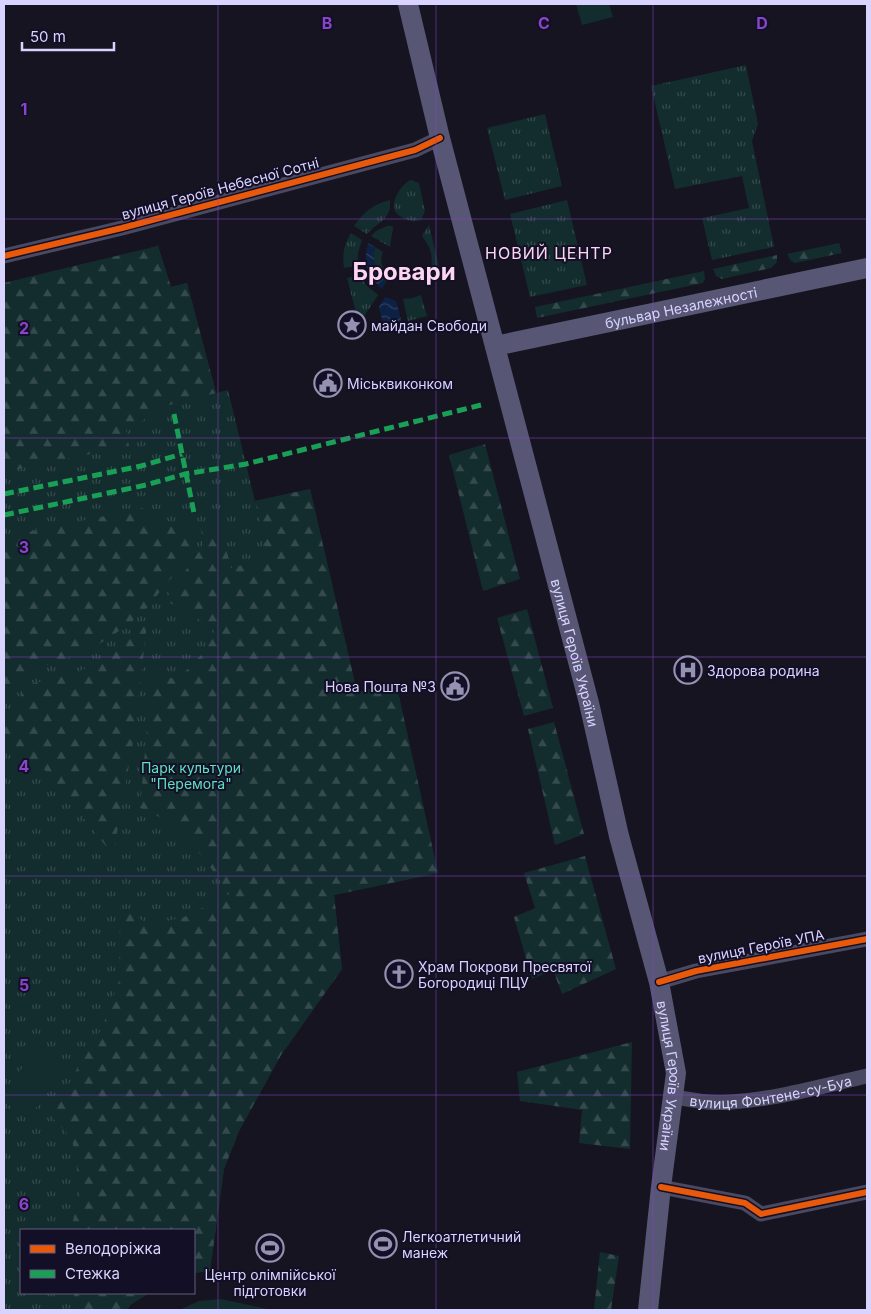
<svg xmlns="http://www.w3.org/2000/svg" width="871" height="1314" viewBox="0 0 871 1314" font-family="Inter,sans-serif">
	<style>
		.grass { fill: url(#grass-tufts) }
		.forest { fill: url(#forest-firs) }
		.pitch { fill: #132c2d }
		.water { fill: url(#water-waves) }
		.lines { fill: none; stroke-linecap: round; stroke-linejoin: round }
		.street { stroke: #4a4962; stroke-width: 15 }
		.secondary { stroke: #575674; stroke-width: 20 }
		.quiet { stroke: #1a9f57; stroke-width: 5; stroke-dasharray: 10 5; stroke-linecap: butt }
		.cycleway-casing { stroke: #130f26; stroke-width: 9 }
		.cycleway { stroke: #e8590c; stroke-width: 6 }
		.grid { fill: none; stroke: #8945c9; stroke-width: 1; stroke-opacity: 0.55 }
		.labels { text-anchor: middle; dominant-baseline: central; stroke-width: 4; stroke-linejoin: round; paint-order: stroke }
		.street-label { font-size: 14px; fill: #d9d4ff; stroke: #130f26 }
		.poi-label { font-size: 14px; fill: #d9d4ff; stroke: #130f26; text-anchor: start }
		.park-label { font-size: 14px; fill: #5fe0c0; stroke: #130f26 }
		.quarter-label { font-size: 16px; letter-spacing: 1px; fill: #ffd6f0; stroke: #130f26 }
		.town-label { font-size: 24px; font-weight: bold; fill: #ffd6f0; stroke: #130f26 }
		.grid-label { font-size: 16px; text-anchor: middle; font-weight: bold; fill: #8945c9; stroke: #130f26; stroke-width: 4; stroke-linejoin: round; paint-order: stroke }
	</style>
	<defs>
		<pattern id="grass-tufts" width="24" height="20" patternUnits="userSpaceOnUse" patternTransform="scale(1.25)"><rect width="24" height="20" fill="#132c2d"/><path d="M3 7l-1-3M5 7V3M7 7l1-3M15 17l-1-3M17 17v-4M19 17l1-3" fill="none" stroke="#354a4c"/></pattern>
		<pattern id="forest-firs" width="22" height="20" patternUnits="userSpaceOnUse" patternTransform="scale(1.25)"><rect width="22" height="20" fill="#132c2d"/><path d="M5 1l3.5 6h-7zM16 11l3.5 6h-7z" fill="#354a4c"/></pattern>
		<pattern id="water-waves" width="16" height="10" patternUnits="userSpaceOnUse" patternTransform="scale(1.25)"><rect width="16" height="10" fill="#0d2144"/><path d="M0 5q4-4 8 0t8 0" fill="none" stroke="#304060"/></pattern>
	</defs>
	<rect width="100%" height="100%" fill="#161421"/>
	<path class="grass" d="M 746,65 L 758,124 L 752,141 L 774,247 L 712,260 L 702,218 L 749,208 L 742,176 L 675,189 L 651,86 Z
		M 545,114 L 562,186 L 505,200 L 487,128 Z
		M 411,180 L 419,183 L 425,211 L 421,220 C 413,223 400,219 395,211 C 390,202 402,183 411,180 Z
		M 390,200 C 392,219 378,222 367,234 L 354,226 C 364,212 373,204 390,200 Z
		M 567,200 L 587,285 L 530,297 L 510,214 Z
		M 429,225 L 442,279 L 430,271 C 434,258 431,247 422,236 Z
		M 387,226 L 393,226 L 390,247 L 371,236 L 376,231 Z
		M 351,233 L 362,240 L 358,253 L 358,265 L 344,268 C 342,254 344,245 351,233 Z
		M 158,246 L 171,287 L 187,283 L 216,393 L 228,390 L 255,501 L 310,489 L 357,692 L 396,683 L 438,873 L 334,895 L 342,969 L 281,1055 L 239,1131 L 224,1169 L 210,1271 L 194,1273 L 194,1230 L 21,1230 L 21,1293 L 149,1293 L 130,1305 L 127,1310 L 4,1310 L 4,283 Z
		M 375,247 L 383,252 C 379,262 382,269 391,276 L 386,282 C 375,272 372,262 375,247 Z
		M 360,275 L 366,285 L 378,295 L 359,324 L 347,278 Z
		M 421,295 L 427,316 L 408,321 L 403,299 L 412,298 Z"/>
	<path class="forest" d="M 839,243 L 842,253 L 795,263 L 791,261 L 787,254 Z
		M 158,246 L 171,287 L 187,283 L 216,393 L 169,405 L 126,430 L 129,446 L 4,472 L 4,283 Z
		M 777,255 L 777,262 L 771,268 L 722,279 L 716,276 L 713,269 Z
		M 704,271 L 705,279 L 703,283 L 537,318 L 535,307 Z
		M 485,444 L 520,579 L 483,591 L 449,455 Z
		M 310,489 L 357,692 L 396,683 L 438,873 L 334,895 L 342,969 L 281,1055 L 239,1131 L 224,1169 L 210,1271 L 194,1273 L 194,1230 L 71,1230 L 80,1189 L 72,1139 L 51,1116 L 82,1060 L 102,1028 L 119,981 L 120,907 L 150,925 L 184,917 L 230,894 L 201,855 L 172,823 L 140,808 L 152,671 L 177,680 L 203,653 L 215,629 L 165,600 L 204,544 L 200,526 L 219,521 L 231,568 L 268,558 L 255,501 Z
		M 143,508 L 146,521 L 191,526 L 194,545 L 190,558 L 164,586 L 149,606 L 128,625 L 87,652 L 28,671 L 8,691 L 4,699 L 4,537 Z
		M 527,609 L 553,708 L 524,716 L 497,618 Z
		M 147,624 L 134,737 L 113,855 L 47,772 L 4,740 L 4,722 L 28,685 C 47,680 78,674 95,664 C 114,653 130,638 147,624 Z
		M 554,722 L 584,834 L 555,845 L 528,729 Z
		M 585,856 L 616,969 L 562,994 L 553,970 L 532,979 L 514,917 L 535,908 L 524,873 Z
		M 632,1042 L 630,1149 L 579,1143 L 582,1110 L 520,1101 L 517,1072 Z
		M 600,1252 L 619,1256 L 611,1310 L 594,1310 Z
		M 74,1293 L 149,1293 L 130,1305 L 127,1310 L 75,1310 Z"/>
	<path class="pitch" d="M 576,4 L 609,4 L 613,17 L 582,25 Z
		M 39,1045 L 67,1065 L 28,1119 L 4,1101 L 4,1093 Z
		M 221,1299 L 272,1310 L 179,1310 L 199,1301 Z"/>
	<path class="water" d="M 368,243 L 375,247 C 372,262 375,272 386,282 L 382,289 C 366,274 363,264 368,243 Z
		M 385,297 L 396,301 L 402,323 L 384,327 L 379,307 Z"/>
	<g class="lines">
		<g class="street">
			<path d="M 4,256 L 122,228 L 415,150 L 440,138"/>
			<path d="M 659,982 L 696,971 L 867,939"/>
			<path id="s1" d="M 674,1097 C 692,1100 712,1104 731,1102 C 777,1099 822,1086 867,1076"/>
			<path d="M 661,1187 L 745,1203 L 761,1214 L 867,1192"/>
		</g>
		<g class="secondary">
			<path id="s2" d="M 408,4 L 440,138 L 589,703 L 619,836 L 659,982 L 676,1073 L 661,1187 L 648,1310"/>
			<path id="s3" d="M 495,346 L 867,268"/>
		</g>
		<path class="quiet" d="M 174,414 L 194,513
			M 4,494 L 141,466 L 182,454
			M 4,515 L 146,485 L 185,474 L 246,464 L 481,405"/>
		<g class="cycleway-casing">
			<path id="cycleway" d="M 4,256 L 122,228 L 415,150 L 440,138
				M 659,982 L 696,971 L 867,939
				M 661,1187 L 745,1203 L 761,1214 L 867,1192"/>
		</g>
		<use href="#cycleway" class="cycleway"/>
	</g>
	<path class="grid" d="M 218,4 L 218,1310M 436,4 L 436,1310M 653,4 L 653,1310M 4,219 L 867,219M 4,438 L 867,438M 4,657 L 867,657M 4,876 L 867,876M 4,1095 L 867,1095"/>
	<defs>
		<g id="sight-ring" transform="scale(1.4375)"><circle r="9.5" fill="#130f26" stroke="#9591b1" stroke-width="1.5"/><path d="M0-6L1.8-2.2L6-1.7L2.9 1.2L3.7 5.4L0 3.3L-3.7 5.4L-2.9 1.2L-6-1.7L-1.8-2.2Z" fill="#9591b1"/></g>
		<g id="civic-ring" transform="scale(1.4375)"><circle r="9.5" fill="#130f26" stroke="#9591b1" stroke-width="1.5"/><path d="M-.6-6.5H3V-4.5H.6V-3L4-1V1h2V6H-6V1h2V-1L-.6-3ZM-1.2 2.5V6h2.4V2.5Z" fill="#9591b1"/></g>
		<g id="hospital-ring" transform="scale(1.4375)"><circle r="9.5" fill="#130f26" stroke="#9591b1" stroke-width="1.5"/><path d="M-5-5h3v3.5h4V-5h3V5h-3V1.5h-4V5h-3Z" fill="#9591b1"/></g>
		<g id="church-ring" transform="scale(1.4375)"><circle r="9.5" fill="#130f26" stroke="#9591b1" stroke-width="1.5"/><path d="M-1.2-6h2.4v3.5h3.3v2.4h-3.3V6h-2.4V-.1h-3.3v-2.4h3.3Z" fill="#9591b1"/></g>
		<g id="stadium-ring" transform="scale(1.4375)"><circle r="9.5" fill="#130f26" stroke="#9591b1" stroke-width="1.5"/><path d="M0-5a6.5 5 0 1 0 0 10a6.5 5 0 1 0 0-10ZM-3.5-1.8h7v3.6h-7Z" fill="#9591b1"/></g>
	</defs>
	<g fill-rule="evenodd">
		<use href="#sight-ring" x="352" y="325"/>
		<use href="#civic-ring" x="328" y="383"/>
		<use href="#hospital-ring" x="688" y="670"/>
		<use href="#civic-ring" x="455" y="686"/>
		<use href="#church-ring" x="399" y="974"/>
		<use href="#stadium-ring" x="383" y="1244"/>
		<use href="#stadium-ring" x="270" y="1248"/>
	</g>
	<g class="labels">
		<g class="street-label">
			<text transform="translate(220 188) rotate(-15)">вулиця Героїв Небесної Сотні</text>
			<text stroke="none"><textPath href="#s3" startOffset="190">бульвар Незалежності</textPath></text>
			<text stroke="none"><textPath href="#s2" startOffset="670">вулиця Героїв України</textPath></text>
			<text transform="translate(761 946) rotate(-11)">вулиця Героїв УПА</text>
			<text stroke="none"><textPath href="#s2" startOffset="1105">вулиця Героїв України</textPath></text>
			<text stroke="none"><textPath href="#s1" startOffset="98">вулиця Фонтене-су-Буа</textPath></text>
		</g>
		<g class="poi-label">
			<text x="371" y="325">майдан Свободи</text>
			<text x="347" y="383">Міськвиконком</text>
			<text x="707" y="670">Здорова родина</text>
			<text x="436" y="686" text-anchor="end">Нова Пошта №3</text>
			<text x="418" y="966">Храм Покрови Пресвятої<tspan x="418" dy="16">Богородиці ПЦУ</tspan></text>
			<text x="402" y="1236">Легкоатлетичний<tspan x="402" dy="16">манеж</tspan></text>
			<text x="270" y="1274" text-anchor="middle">Центр олімпійської<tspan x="270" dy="16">підготовки</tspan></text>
		</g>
		<g class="park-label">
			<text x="191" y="767">Парк культури<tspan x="191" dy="16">"Перемога"</tspan></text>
		</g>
		<g class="quarter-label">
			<text x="549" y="253">НОВИЙ ЦЕНТР</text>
		</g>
		<g class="town-label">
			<text x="404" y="271">Бровари</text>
		</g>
	</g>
	<g class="grid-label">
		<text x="327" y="29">B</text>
		<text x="544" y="29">C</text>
		<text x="762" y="29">D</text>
		<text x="24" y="115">1</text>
		<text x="24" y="334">2</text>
		<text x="24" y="553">3</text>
		<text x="24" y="772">4</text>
		<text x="24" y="991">5</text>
		<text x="24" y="1210">6</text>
	</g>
	<rect width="871" height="1314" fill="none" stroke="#d9d4ff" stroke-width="10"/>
	<rect x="20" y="1229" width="175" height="65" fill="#130f26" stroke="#625e7d"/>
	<rect x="30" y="1245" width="25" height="8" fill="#e8590c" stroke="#625e7d"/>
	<text x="65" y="1254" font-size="15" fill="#d9d4ff">Велодоріжка</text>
	<rect x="30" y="1270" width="25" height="8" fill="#1a9f57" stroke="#625e7d"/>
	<text x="65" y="1279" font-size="15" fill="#d9d4ff">Стежка</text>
	<path d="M22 42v8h92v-8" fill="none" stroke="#d9d4ff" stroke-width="2.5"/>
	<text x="30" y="42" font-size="15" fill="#d9d4ff" stroke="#130f26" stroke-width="4" paint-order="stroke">50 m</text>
</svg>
